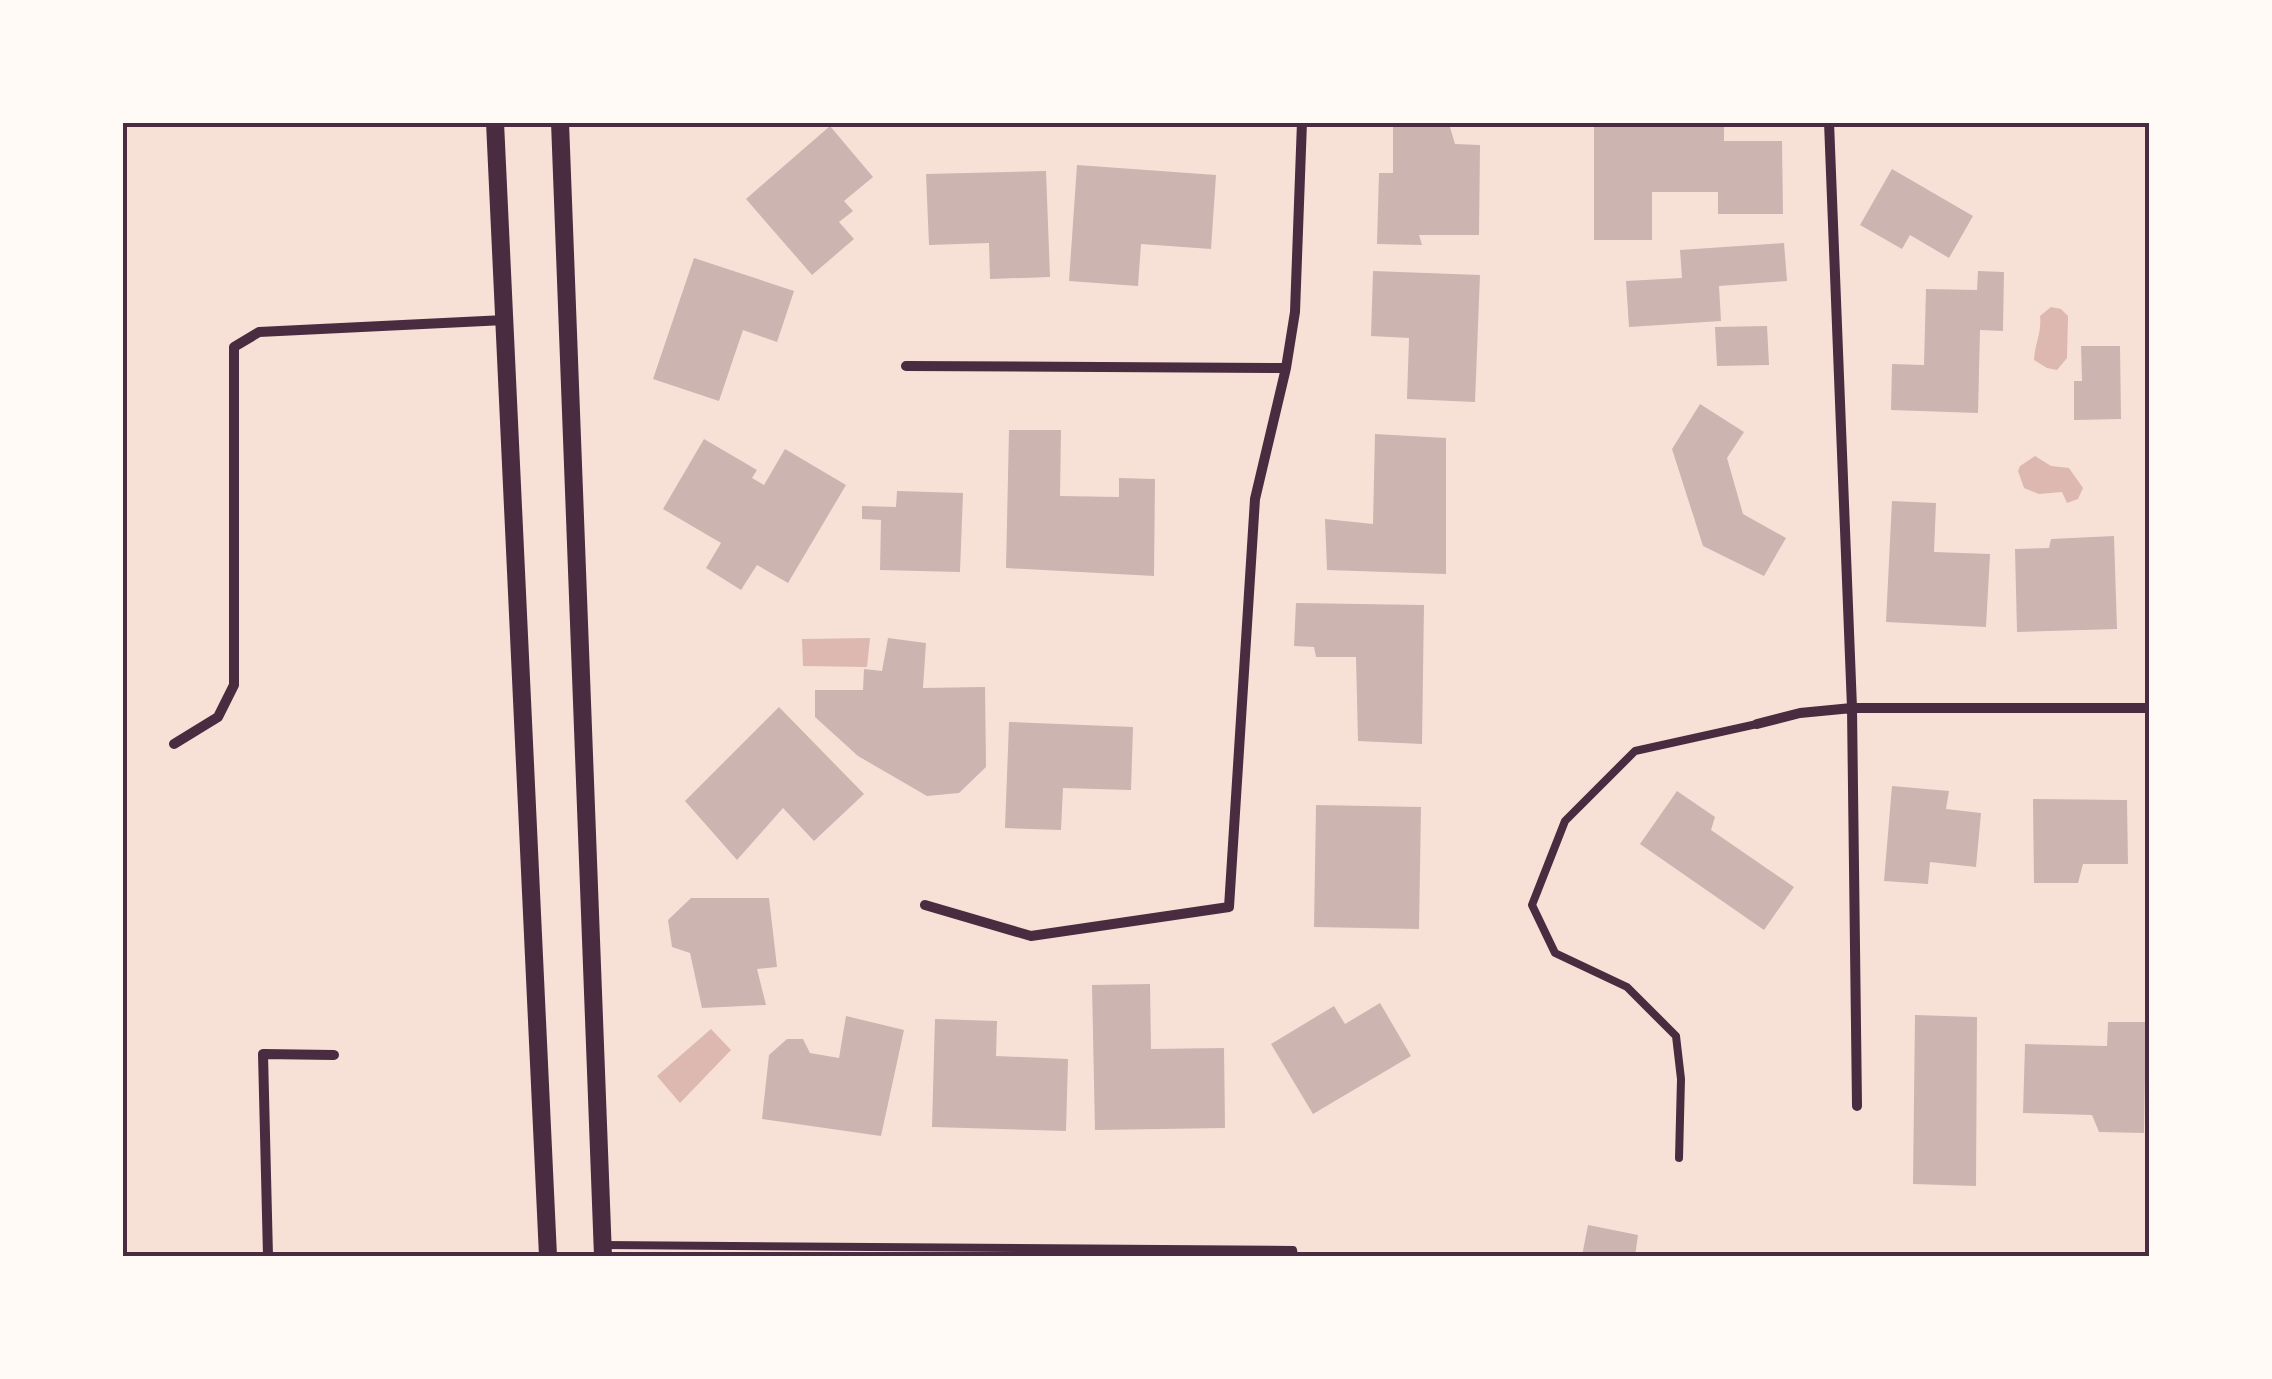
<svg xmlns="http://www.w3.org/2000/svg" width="2272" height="1379" viewBox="0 0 2272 1379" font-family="Inter,sans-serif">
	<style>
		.water { fill: #dcb8b0 }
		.building { fill: #ccb4b1 }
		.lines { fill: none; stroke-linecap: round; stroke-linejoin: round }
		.service { stroke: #4a2c40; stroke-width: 8 }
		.minor { stroke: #4a2c40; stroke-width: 10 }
		.tertiary { stroke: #4a2c40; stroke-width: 18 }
		.neatline { fill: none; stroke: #4a2c40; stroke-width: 4 }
	</style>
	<rect width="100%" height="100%" fill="#f7e1d7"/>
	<path class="water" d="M 2051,307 L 2061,309 L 2068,316 L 2067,358 L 2057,370 L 2047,368 L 2034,360 C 2035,343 2042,332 2040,316 Z
		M 2035,456 L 2051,466 L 2069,468 L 2083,488 L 2078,499 L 2067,503 L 2062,492 L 2039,494 L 2024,488 L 2018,471 L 2020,466 Z
		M 870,638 L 867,667 L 803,666 L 802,639 Z
		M 711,1029 L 731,1050 L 680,1103 L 657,1076 Z"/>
	<path class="building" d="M 1594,122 L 1657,122 L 1657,127 L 1724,127 L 1724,141 L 1782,141 L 1783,214 L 1718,214 L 1718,192 L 1652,192 L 1652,240 L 1594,240 Z
		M 1393,125 L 1450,127 L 1455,144 L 1480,145 L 1479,235 L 1419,235 L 1422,245 L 1377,244 L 1379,173 L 1393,173 Z
		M 830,126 L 873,177 L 844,201 L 853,211 L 839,222 L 854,239 L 812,275 L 746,199 Z
		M 1077,165 L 1216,175 L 1211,249 L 1141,244 L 1138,286 L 1069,281 Z
		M 1892,169 L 1973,216 L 1949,258 L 1910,235 L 1902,249 L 1860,225 Z
		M 1046,171 L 1050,277 L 990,279 L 989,243 L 929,245 L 926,174 Z
		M 1784,243 L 1787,281 L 1719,286 L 1721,321 L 1629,327 L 1626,281 L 1682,278 L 1680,250 Z
		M 694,258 L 794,291 L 777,342 L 743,330 L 719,401 L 653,379 Z
		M 1373,271 L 1480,275 L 1475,402 L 1407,399 L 1409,338 L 1371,336 Z
		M 1978,271 L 2004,272 L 2003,331 L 1980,330 L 1978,413 L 1891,410 L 1892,364 L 1924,365 L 1926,289 L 1977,290 Z
		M 1767,326 L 1769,365 L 1717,366 L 1715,327 Z
		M 2081,346 L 2120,346 L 2121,419 L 2074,420 L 2074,381 L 2082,381 Z
		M 1700,404 L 1744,432 L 1727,458 L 1743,514 L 1786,538 L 1764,576 L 1703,546 L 1672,449 Z
		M 1009,430 L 1061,430 L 1060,496 L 1119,497 L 1119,478 L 1155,479 L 1154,576 L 1006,568 Z
		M 1375,434 L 1446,438 L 1446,574 L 1327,570 L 1325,519 L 1373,524 Z
		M 704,439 L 757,470 L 752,478 L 764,485 L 785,449 L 846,485 L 788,583 L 757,565 L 741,590 L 706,568 L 721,543 L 663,509 Z
		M 897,491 L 963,493 L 960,572 L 880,570 L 881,520 L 862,519 L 862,506 L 896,507 Z
		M 1892,501 L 1936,503 L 1934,552 L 1990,554 L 1986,627 L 1886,622 Z
		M 2114,536 L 2117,629 L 2017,632 L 2015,549 L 2049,548 L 2051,539 Z
		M 1296,603 L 1424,605 L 1422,744 L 1358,741 L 1356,657 L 1316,657 L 1314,647 L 1294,646 Z
		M 888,638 L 926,643 L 923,688 L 985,687 L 986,767 L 959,793 L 927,796 L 858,756 L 815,717 L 815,690 L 863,690 L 864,669 L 882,671 Z
		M 779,707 L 864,794 L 814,841 L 783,808 L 737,860 L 685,801 Z
		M 1009,722 L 1133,727 L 1131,790 L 1063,788 L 1061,830 L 1005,828 Z
		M 1892,786 L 1949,791 L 1946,809 L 1981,813 L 1976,867 L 1930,862 L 1928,884 L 1884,881 Z
		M 1677,791 L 1715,817 L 1711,830 L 1794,887 L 1764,930 L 1640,844 Z
		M 2033,799 L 2127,800 L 2128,864 L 2083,864 L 2078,883 L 2034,883 Z
		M 1316,805 L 1421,807 L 1419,929 L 1314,927 Z
		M 691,898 L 769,898 L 777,967 L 757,969 L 766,1005 L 702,1008 L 690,953 L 672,947 L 668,920 Z
		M 1150,984 L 1151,1049 L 1224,1048 L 1225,1128 L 1095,1130 L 1092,985 Z
		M 1380,1003 L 1411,1056 L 1313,1114 L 1271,1044 L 1334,1006 L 1345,1024 Z
		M 1915,1015 L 1977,1017 L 1976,1186 L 1913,1184 Z
		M 846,1016 L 904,1030 L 881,1136 L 762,1119 L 769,1055 L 787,1039 L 803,1039 L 810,1053 L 839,1058 Z
		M 935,1019 L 997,1021 L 996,1056 L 1068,1059 L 1066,1131 L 932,1127 Z
		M 2108,1022 L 2146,1022 L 2144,1133 L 2099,1132 L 2092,1115 L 2023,1113 L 2025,1044 L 2107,1046 Z
		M 1588,1225 L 1638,1235 L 1635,1256 L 1582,1256 Z"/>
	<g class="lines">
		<path class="service" d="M 1679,1158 L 1681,1079 L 1676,1036 L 1627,987 L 1555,953 L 1532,905 L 1565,821 L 1635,751 L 1757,724
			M 603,1245 L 1293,1250 L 1294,1256"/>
		<path class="minor" d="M 1829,122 L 1852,708 L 1857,1106
			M 906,366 L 1286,368
			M 1757,724 L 1800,713 L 1852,708 L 2150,708
			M 174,744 L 218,717 L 234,685 L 234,347 L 259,332 L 505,320
			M 925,905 L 1031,936 L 1229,907 L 1255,499 L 1286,368 L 1295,312 L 1302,122
			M 268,1256 L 263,1054 L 334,1055"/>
		<path class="tertiary" d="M 495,122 L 548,1256
			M 560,122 L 603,1256"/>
	</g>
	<rect width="2272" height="1379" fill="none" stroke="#fffaf5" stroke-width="250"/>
	<rect x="125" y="125" width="2022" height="1129" class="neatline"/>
</svg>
